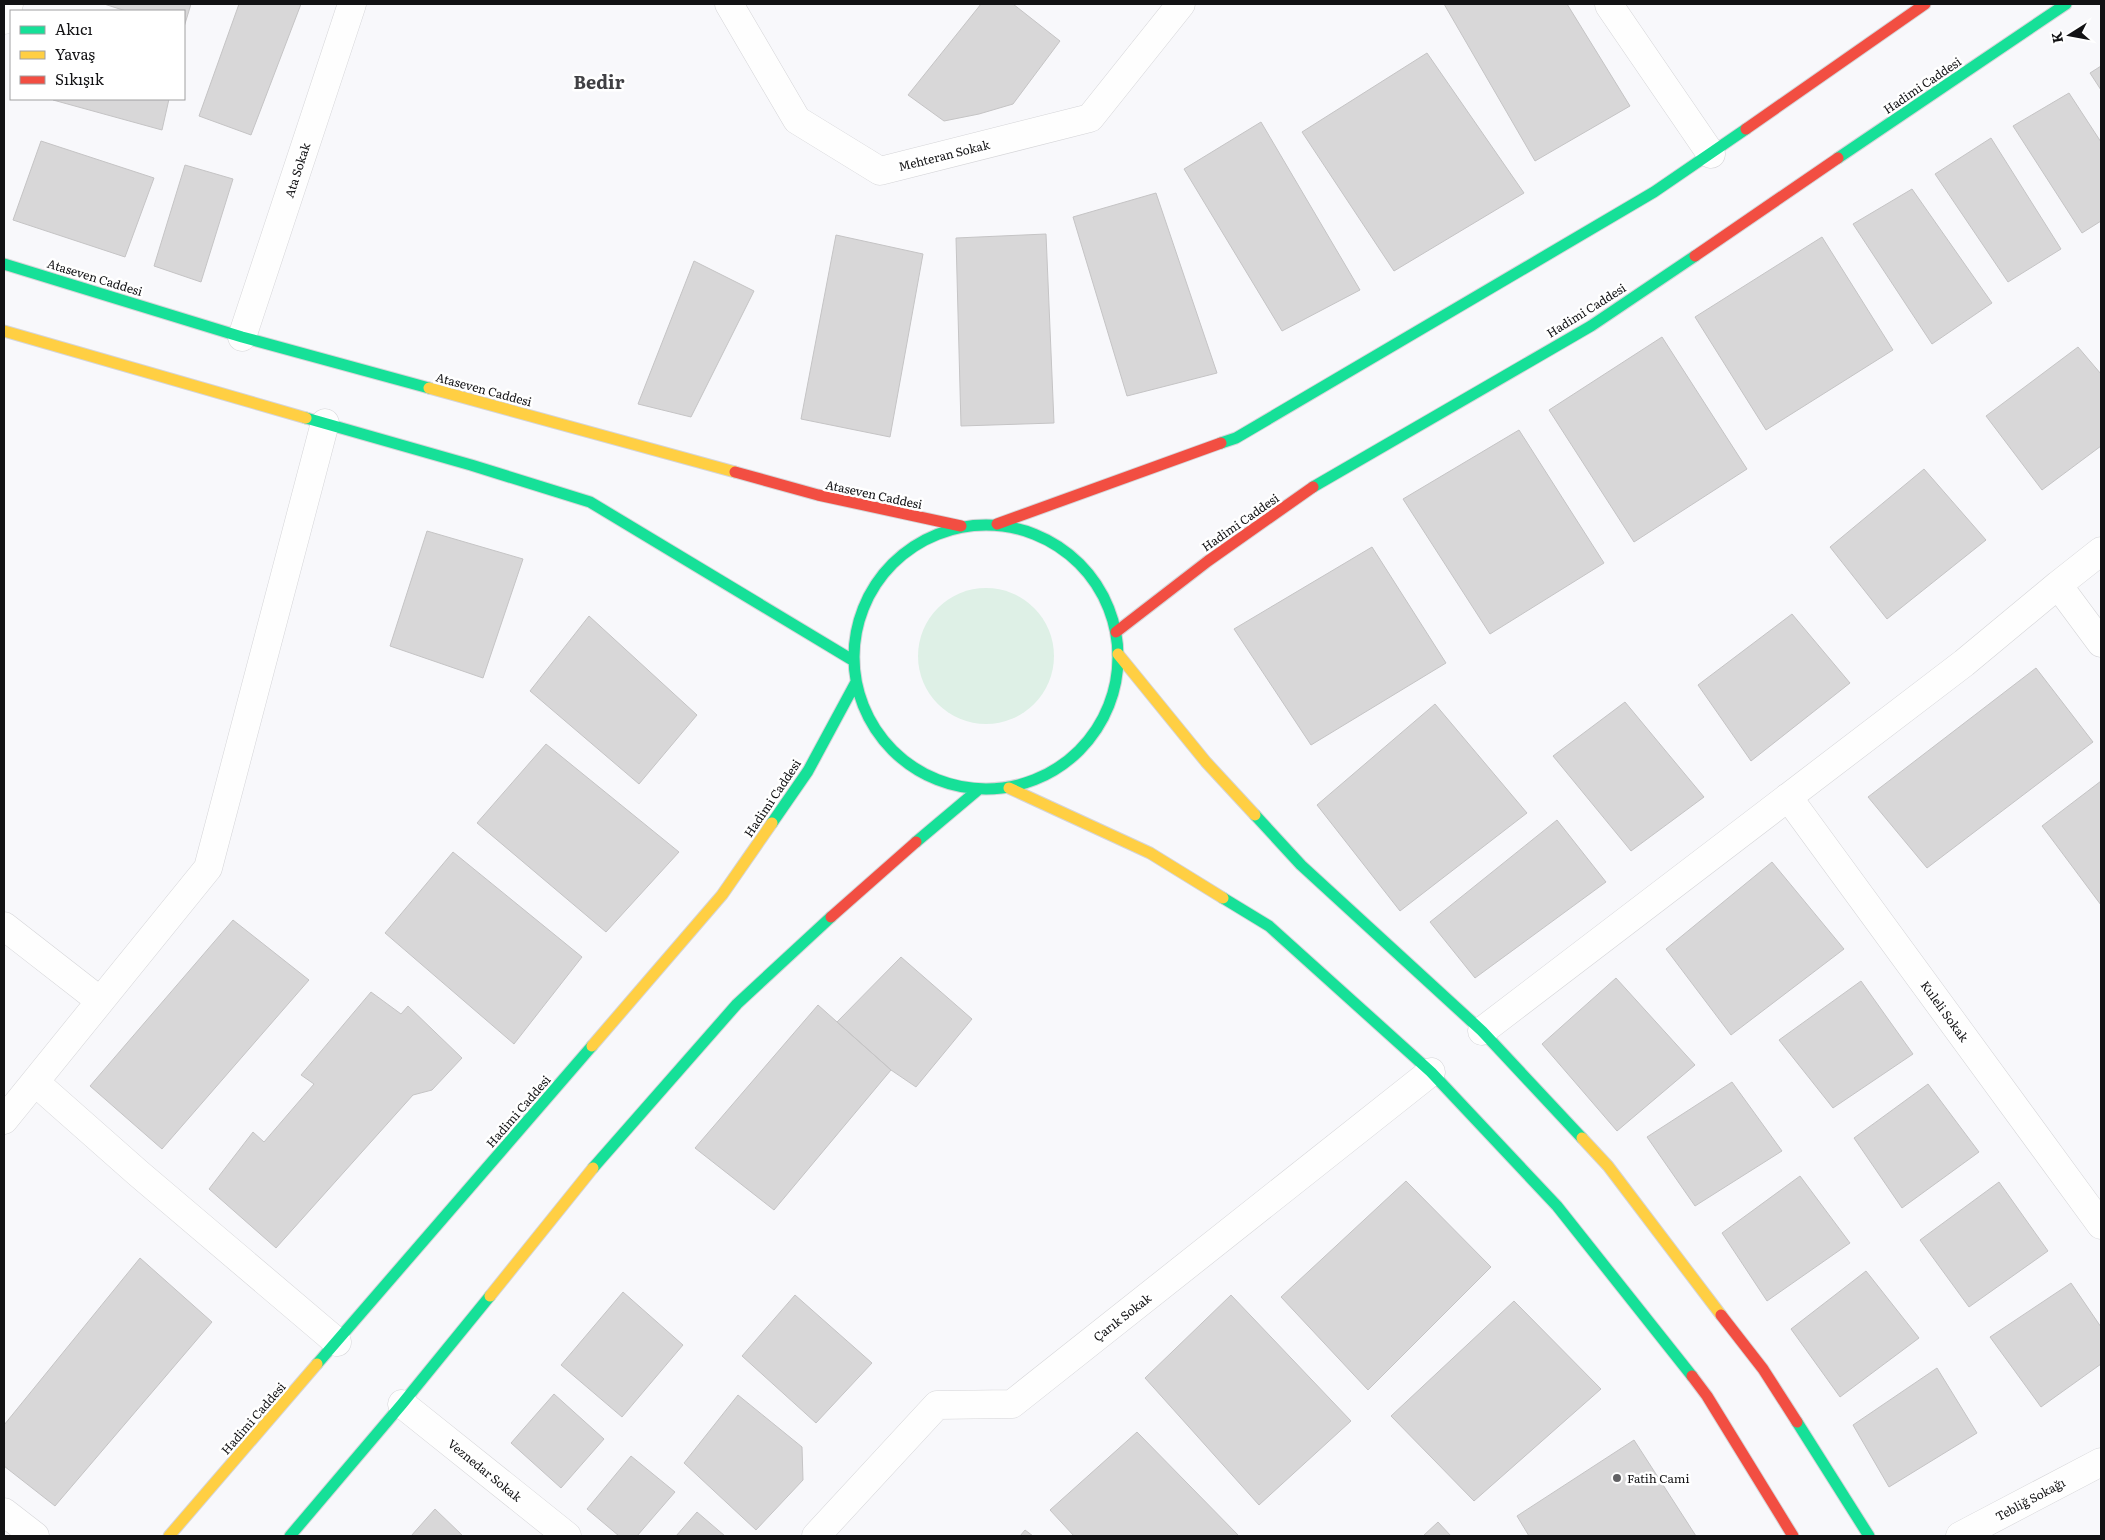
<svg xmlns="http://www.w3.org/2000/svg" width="2105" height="1540" viewBox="0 0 2105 1540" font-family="Literata,serif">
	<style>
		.green { fill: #def0e6 }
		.building { fill: #d8d7d8; stroke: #c5c4c5 }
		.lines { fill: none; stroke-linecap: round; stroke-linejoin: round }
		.street-casing { stroke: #d5d5d8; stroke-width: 29 }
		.fast-casing { stroke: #d5d5d8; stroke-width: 13 }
		.slow-casing { stroke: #d5d5d8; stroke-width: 13 }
		.jam-casing { stroke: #d5d5d8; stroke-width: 13 }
		.street { stroke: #fefefe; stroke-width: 28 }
		.fast { stroke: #16e098; stroke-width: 11 }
		.slow { stroke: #ffcf43; stroke-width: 11 }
		.jam { stroke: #f24e42; stroke-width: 11 }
		.poi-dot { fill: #626265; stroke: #fff; stroke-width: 2 }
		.labels { text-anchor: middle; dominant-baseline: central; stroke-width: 5; stroke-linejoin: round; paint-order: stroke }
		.street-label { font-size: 12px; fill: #121214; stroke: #fff }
		.poi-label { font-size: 12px; fill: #121214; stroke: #fff; text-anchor: start }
		.district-label { font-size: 18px; font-weight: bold; fill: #404044; stroke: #fff }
	</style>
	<rect width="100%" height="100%" fill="#f8f8fb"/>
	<path class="green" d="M918 656a68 68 0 1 1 136 0a68 68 0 1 1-136 0Z"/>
	<path class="building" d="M 104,4 L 191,4 L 184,27 L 184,11 L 126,11 Z
		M 239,4 L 301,4 L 251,135 L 199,116 Z
		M 981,4 L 1013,4 L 1060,41 L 1013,104 L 979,114 L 944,121 L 908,95 Z
		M 1444,4 L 1567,4 L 1630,106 L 1535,161 Z
		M 1427,53 L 1524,193 L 1394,271 L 1302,132 Z
		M 2101,66 L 2101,90 L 2090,73 Z
		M 2069,93 L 2101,142 L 2101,221 L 2082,233 L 2013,126 Z
		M 54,99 L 169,99 L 162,130 L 53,100 Z
		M 1261,122 L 1360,290 L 1282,331 L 1184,169 Z
		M 1991,138 L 2061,249 L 2008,282 L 1935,174 Z
		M 41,141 L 154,178 L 125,257 L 13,220 Z
		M 185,165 L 233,179 L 201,282 L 154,266 Z
		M 1912,189 L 1992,303 L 1932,344 L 1853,224 Z
		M 1156,193 L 1217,373 L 1127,396 L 1073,217 Z
		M 1046,234 L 1054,423 L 961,426 L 956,238 Z
		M 836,235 L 923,254 L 890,437 L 801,419 Z
		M 1822,237 L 1893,350 L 1766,430 L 1695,317 Z
		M 694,261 L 754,291 L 691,417 L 638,404 Z
		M 1662,337 L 1747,469 L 1634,542 L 1549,410 Z
		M 2078,347 L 2101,374 L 2101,446 L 2042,490 L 1986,416 Z
		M 1519,430 L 1604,563 L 1490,634 L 1403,499 Z
		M 1924,469 L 1986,540 L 1887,619 L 1830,547 Z
		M 427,531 L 523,559 L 483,678 L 390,646 Z
		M 1372,547 L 1446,663 L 1311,745 L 1234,629 Z
		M 1792,614 L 1850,683 L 1751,761 L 1698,685 Z
		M 589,616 L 697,715 L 639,784 L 530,691 Z
		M 2036,668 L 2093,742 L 1927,868 L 1868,797 Z
		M 1625,702 L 1704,797 L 1631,851 L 1553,756 Z
		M 1435,704 L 1527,813 L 1400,911 L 1317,805 Z
		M 546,744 L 679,852 L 606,932 L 477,823 Z
		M 2101,781 L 2101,905 L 2042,826 Z
		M 1557,820 L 1606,882 L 1475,978 L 1430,922 Z
		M 453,852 L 582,957 L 514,1044 L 385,933 Z
		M 1772,862 L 1844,949 L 1731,1035 L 1666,949 Z
		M 233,920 L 309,980 L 162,1149 L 90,1086 Z
		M 901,957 L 972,1019 L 916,1087 L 891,1070 L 837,1022 Z
		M 1616,978 L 1695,1065 L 1617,1131 L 1542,1044 Z
		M 1861,981 L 1913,1054 L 1833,1108 L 1779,1040 Z
		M 371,992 L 401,1014 L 408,1006 L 462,1058 L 432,1090 L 413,1095 L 276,1248 L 209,1189 L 253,1132 L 264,1142 L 314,1084 L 301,1075 Z
		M 818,1005 L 891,1070 L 774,1210 L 695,1148 Z
		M 1732,1082 L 1782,1151 L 1695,1206 L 1647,1137 Z
		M 1928,1084 L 1979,1152 L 1902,1208 L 1854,1138 Z
		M 1800,1176 L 1850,1243 L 1767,1301 L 1722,1233 Z
		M 1406,1181 L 1491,1267 L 1368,1390 L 1281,1297 Z
		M 1999,1182 L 2048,1251 L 1969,1307 L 1920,1240 Z
		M 140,1258 L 212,1322 L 55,1506 L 4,1466 L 4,1425 Z
		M 1866,1271 L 1919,1338 L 1840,1397 L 1791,1329 Z
		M 2071,1283 L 2101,1327 L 2101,1364 L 2041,1407 L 1990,1337 Z
		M 623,1292 L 683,1345 L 622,1417 L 561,1365 Z
		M 795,1295 L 872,1363 L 816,1423 L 742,1356 Z
		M 1231,1295 L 1351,1421 L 1259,1505 L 1145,1378 Z
		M 1514,1301 L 1601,1389 L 1474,1501 L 1391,1416 Z
		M 1937,1368 L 1977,1433 L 1889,1487 L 1853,1425 Z
		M 554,1394 L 604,1439 L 561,1488 L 511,1443 Z
		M 738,1395 L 802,1447 L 803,1480 L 756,1530 L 684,1463 Z
		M 1137,1432 L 1239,1536 L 1074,1536 L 1050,1510 Z
		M 1634,1440 L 1696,1536 L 1529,1536 L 1517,1516 Z
		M 631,1456 L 675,1492 L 637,1536 L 619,1536 L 587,1509 Z
		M 435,1509 L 463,1536 L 411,1536 Z
		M 697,1512 L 725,1536 L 676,1536 Z
		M 1438,1522 L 1451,1536 L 1423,1536 Z
		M 1025,1530 L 1033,1536 L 1020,1536 Z"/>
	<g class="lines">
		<g class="street-casing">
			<path id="street" d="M 729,4 L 797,120 L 880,171 L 1090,118 L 1181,4
				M 1610,4 L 1609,5 L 1711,154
				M 4,20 L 9,4
				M 242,337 L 352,4
				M 2058,585 L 2101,643
				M 1788,797 L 2101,1225
				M 4,926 L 99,1000
				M 1482,1031 L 1964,663 L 2058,585 L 2101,551
				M 35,1082 L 138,1173 L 337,1342
				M 4,1120 L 208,868 L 325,423
				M 402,1404 L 567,1536
				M 4,1512 L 35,1536
				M 816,1536 L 937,1405 L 1012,1404 L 1431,1072
				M 1960,1536 L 2101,1462"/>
		</g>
		<g class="fast-casing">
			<path id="fast" d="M 1838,158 L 2066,4
				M 4,264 L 242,337 L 429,388
				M 306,418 L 471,465 L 590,502 L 854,661
				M 1221,443 L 1236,438 L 1654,192 L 1746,129
				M 1313,487 L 1591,326 L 1695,256
				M854 657a132 132 0 1 1 264 0a132 132 0 1 1-264 0Z
				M 1255,815 L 1301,865 L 1482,1031 L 1582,1138
				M 772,823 L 808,771 L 856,682
				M 916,842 L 979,789
				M 1223,898 L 1269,926 L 1431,1072 L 1557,1206 L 1692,1376
				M 593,1168 L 737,1004 L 831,917
				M 317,1364 L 592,1046
				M 1797,1422 L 1869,1536
				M 290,1536 L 402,1404 L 490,1296"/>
		</g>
		<g class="slow-casing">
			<path id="slow" d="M 4,331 L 306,418
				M 429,388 L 735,472
				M 1118,654 L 1206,762 L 1255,815
				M 1009,788 L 1150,853 L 1223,898
				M 592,1046 L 722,895 L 772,823
				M 1582,1138 L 1608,1166 L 1721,1315
				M 490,1296 L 593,1168
				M 169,1536 L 317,1364"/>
		</g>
		<g class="jam-casing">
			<path id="jam" d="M 1746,129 L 1925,4
				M 1695,256 L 1838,158
				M 735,472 L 818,495 L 961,526
				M 997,524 L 1221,443
				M 1116,632 L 1208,561 L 1313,487
				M 831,917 L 916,842
				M 1721,1315 L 1763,1369 L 1797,1422
				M 1692,1376 L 1707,1396 L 1793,1536"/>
		</g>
		<use href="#street" class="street"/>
		<use href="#fast" class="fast"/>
		<use href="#slow" class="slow"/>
		<use href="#jam" class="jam"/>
	</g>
	<circle class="poi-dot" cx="1617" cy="1478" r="5"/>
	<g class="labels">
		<g class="street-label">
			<text transform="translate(1922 85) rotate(-34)">Hadimi Caddesi</text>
			<text transform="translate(944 155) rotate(-14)">Mehteran Sokak</text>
			<text transform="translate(297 170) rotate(-72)">Ata Sokak</text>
			<text transform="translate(95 277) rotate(17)">Ataseven Caddesi</text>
			<text transform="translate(1586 310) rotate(-32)">Hadimi Caddesi</text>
			<text transform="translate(484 389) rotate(15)">Ataseven Caddesi</text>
			<text transform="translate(874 494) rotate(12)">Ataseven Caddesi</text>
			<text transform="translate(1240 522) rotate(-35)">Hadimi Caddesi</text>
			<text transform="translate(772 798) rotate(-56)">Hadimi Caddesi</text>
			<text transform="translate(1945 1011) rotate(54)">Kuleli Sokak</text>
			<text transform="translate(518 1111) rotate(-49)">Hadimi Caddesi</text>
			<text transform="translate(1122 1317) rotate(-38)">Çarık Sokak</text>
			<text transform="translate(253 1418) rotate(-49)">Hadimi Caddesi</text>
			<text transform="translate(485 1470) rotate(39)">Veznedar Sokak</text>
			<text transform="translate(2030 1499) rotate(-28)">Tebliğ Sokağı</text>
		</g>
		<g class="poi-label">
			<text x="1627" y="1478">Fatih Cami</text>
		</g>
		<g class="district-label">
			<text x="599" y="81">Bedir</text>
		</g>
	</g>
	<rect width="2105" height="1540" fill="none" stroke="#121214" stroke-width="10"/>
	<rect x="10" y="10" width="175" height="90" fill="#ffffff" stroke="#a0a0a1"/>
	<rect x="20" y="26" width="25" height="8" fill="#16e098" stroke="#a0a0a1"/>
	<text x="55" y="35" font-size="15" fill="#121214">Akıcı</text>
	<rect x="20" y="51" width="25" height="8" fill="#ffcf43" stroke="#a0a0a1"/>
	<text x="55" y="60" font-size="15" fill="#121214">Yavaş</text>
	<rect x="20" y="76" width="25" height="8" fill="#f24e42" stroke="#a0a0a1"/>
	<text x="55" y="85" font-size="15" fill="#121214">Sıkışık</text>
	<g transform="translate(2070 35) rotate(259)" stroke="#ffffff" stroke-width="4" paint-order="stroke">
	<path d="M0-4L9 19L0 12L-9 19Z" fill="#121214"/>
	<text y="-8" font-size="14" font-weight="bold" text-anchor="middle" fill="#121214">K</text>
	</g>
</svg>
